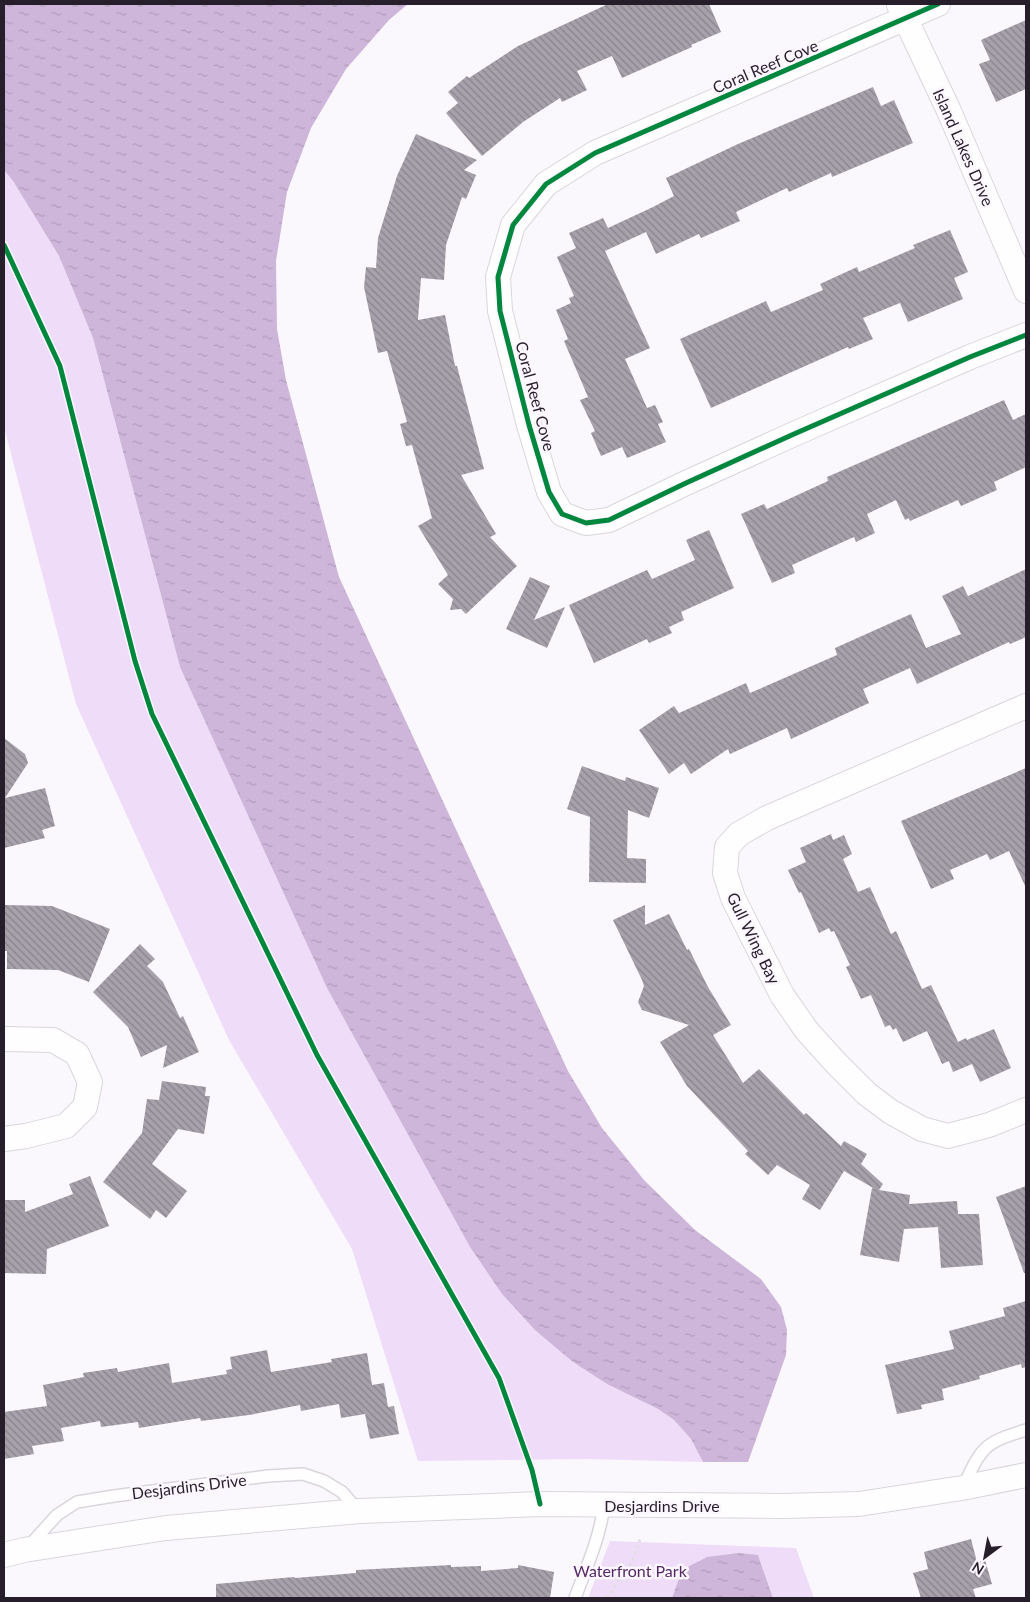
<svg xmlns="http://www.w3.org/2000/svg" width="1030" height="1602" viewBox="0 0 1030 1602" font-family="Lato,sans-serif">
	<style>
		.park { fill: #eedcf8 }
		.water { fill: url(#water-ripples) }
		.building { fill: url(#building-back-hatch) }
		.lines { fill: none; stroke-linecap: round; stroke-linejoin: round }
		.lane-casing { stroke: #dad5dd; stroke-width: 14 }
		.street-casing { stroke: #dad5dd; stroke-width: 26 }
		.path { stroke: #e1dfe1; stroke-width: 3; stroke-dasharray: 2.5 4; stroke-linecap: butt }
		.lane { stroke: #fefeff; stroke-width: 11 }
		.street { stroke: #fefeff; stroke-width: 24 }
		.cycleway-casing { stroke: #fcf7fe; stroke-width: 8 }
		.cycleway { stroke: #00873e; stroke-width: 5 }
		.labels { text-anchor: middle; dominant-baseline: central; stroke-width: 5; stroke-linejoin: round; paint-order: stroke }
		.street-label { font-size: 16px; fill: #261e2a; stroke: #fcf7fe }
		.park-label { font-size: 16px; fill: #532965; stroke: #fcf7fe }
	</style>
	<defs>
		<pattern id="water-ripples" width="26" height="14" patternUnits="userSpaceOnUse" patternTransform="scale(1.25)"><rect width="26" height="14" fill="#ceb6da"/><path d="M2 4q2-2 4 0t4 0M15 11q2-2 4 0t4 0" fill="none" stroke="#b19cbb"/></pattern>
		<pattern id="building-back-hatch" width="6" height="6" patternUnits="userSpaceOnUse" patternTransform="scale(1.25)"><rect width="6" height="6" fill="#a7a1ab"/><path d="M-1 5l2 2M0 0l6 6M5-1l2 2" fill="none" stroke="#88838b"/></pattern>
	</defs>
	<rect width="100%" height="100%" fill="#fbf8fd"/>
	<path class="park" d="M 4,170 L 13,181 L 59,256 L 93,338 L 180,667 L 327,988 L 470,1247 L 502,1294 L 573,1362 L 607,1384 L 658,1409 L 674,1420 L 691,1439 L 703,1462 L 587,1459 L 418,1461 L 352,1249 L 229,1040 L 76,704 L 4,427 Z
		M 610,1541 L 796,1548 L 814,1598 L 773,1598 L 758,1555 L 682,1570 L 672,1598 L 588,1598 Z"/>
	<path class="water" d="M 4,4 L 408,4 L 389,20 L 346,69 L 311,128 L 287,192 L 276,261 L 277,329 L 286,380 L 339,577 L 568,1071 L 602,1128 L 644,1180 L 695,1230 L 761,1279 L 781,1307 L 787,1330 L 786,1355 L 748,1462 L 703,1462 L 691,1439 L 674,1420 L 658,1409 L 607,1384 L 573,1362 L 535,1330 L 502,1294 L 470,1247 L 327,988 L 180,667 L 93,338 L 59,256 L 13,181 L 4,170 Z
		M 739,1553 L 758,1555 L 773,1598 L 672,1598 L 682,1570 L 707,1557 Z"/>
	<path class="building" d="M 608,4 L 709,4 L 721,32 L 691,45 L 692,47 L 622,78 L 612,56 L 577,71 L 587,90 L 562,102 L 560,98 L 523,122 L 482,156 L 446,113 L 458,103 L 448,92 L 467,76 L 469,78 L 518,46 Z
		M 1026,20 L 1026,89 L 996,102 L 979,64 L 990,60 L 981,40 Z
		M 873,87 L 881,106 L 894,100 L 913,143 L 832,177 L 831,173 L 789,192 L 787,188 L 736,212 L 740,221 L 701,238 L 699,234 L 656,254 L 646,232 L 605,251 L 650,348 L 625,359 L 647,408 L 655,405 L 663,422 L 658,424 L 666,442 L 627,458 L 622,447 L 601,456 L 591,433 L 595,431 L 580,400 L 588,397 L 564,341 L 568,339 L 556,310 L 571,303 L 569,298 L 574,296 L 557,257 L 576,248 L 569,233 L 603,218 L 608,228 L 653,207 L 674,196 L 666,178 L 738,144 Z
		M 416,134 L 477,160 L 464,170 L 476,175 L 466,199 L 462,197 L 446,245 L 444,280 L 421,278 L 418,320 L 445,315 L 455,366 L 457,366 L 484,469 L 461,475 L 496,534 L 490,537 L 517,566 L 466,614 L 461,609 L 450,610 L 453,599 L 438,584 L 448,575 L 418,526 L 432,518 L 412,445 L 406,446 L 400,424 L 407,422 L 387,351 L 378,353 L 364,287 L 366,267 L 376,268 L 378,238 L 397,176 Z
		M 950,230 L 968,272 L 954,278 L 963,299 L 908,322 L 900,303 L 863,318 L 873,339 L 849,349 L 848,347 L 711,408 L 680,339 L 766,301 L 771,312 L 823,290 L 820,284 L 857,267 L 859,272 L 915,248 L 913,245 Z
		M 1004,400 L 1013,420 L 1026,414 L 1026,467 L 994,482 L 997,490 L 961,506 L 958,500 L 910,521 L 909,518 L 905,520 L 896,500 L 867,514 L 875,533 L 856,542 L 854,537 L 792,565 L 795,573 L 772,583 L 741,514 L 764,504 L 767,509 L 828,481 L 827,477 Z
		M 709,530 L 734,588 L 681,612 L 684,620 L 669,627 L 672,633 L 649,643 L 647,639 L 594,663 L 569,605 L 647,570 L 652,579 L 695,560 L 686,540 Z
		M 1026,569 L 1026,637 L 1010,644 L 1009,642 L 917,684 L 910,668 L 863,689 L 869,703 L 791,739 L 787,728 L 730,754 L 728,749 L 691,774 L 684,763 L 669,774 L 639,730 L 674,706 L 679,713 L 746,683 L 750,693 L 837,655 L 835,648 L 911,614 L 926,648 L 961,634 L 942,596 L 963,586 L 968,596 Z
		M 530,577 L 550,586 L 534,620 L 565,607 L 547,648 L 506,629 Z
		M 4,738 L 25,754 L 28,763 L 5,798 L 45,788 L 55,826 L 42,830 L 45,838 L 4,848 Z
		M 582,766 L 625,781 L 626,777 L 659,788 L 649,818 L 628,810 L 627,858 L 646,859 L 646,883 L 589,882 L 590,817 L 567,809 Z
		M 1026,768 L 1026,888 L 1009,851 L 990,860 L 987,854 L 950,870 L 954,879 L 931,889 L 901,821 Z
		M 831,834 L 833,840 L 844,835 L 852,854 L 843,859 L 858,892 L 870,887 L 891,934 L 896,931 L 922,989 L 931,985 L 958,1042 L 966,1038 L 967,1040 L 994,1029 L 1011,1068 L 980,1082 L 972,1064 L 953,1072 L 949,1061 L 942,1064 L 927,1031 L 903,1042 L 896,1028 L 893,1030 L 890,1025 L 885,1027 L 871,995 L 861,999 L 846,967 L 850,965 L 834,931 L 831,932 L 829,928 L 819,933 L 801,892 L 799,893 L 788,870 L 806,862 L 800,848 Z
		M 4,905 L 52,906 L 110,929 L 89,982 L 58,970 L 7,969 L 7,951 L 4,951 Z
		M 645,905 L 645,925 L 669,914 L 687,950 L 689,949 L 708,987 L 731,1025 L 713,1035 L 743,1083 L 759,1069 L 804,1115 L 806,1113 L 841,1146 L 844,1141 L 867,1154 L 861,1164 L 883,1184 L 879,1190 L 910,1195 L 909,1204 L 957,1201 L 958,1214 L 979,1214 L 983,1265 L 941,1268 L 938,1227 L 904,1229 L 899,1262 L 860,1255 L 872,1188 L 875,1189 L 844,1171 L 820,1210 L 802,1199 L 810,1185 L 777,1165 L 768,1175 L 745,1154 L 748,1151 L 687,1086 L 660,1042 L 689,1025 L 642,1010 L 638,1002 L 644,986 L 642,980 L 613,920 Z
		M 140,944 L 155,959 L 147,966 L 163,982 L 180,1018 L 183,1016 L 199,1052 L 163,1068 L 167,1045 L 141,1057 L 128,1027 L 93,992 Z
		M 162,1081 L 206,1087 L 205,1096 L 210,1096 L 204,1134 L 178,1129 L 152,1164 L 187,1191 L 166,1218 L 156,1210 L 150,1219 L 103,1182 L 142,1133 L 147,1099 L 159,1100 Z
		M 90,1176 L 109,1226 L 47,1249 L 46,1274 L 4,1273 L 4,1200 L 25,1200 L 25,1212 L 73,1194 L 69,1184 Z
		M 1026,1186 L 1026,1273 L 1024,1273 L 996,1197 Z
		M 1026,1301 L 1026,1367 L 1022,1368 L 1021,1364 L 979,1376 L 980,1379 L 942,1389 L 944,1400 L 921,1405 L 922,1409 L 897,1414 L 885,1365 L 954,1349 L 949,1331 L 1005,1316 L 1003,1308 Z
		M 267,1350 L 271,1372 L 332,1362 L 331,1359 L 367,1353 L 372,1385 L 384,1383 L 388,1407 L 394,1406 L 399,1434 L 370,1439 L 365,1414 L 341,1418 L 339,1404 L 301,1411 L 300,1405 L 249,1415 L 201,1421 L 200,1418 L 139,1428 L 138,1422 L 101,1427 L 100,1421 L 61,1428 L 64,1441 L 32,1446 L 34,1454 L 4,1459 L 4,1412 L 47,1406 L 43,1385 L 84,1377 L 83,1373 L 117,1368 L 118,1372 L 169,1363 L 172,1383 L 227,1374 L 226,1370 L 232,1369 L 230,1357 Z
		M 971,1539 L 977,1562 L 985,1560 L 992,1584 L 973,1589 L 976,1598 L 921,1598 L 913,1573 L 928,1569 L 924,1552 Z
		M 451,1565 L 451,1567 L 481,1566 L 481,1571 L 518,1568 L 518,1565 L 554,1572 L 550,1598 L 216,1598 L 216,1584 L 294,1577 L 295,1578 L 356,1573 L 356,1570 Z"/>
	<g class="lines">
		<g class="lane-casing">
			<path id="lane" d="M 963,1487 C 982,1447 983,1443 1026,1430
				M 29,1546 L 57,1515 L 77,1502 L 114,1496 L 268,1476 L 303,1474 L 324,1481 L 342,1492 L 358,1510
				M 575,1598 C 586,1568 600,1538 604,1505"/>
		</g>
		<g class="street-casing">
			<path id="street" d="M 938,4 L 595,153 L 546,184 L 513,225 L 498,277 L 500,311 L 529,425 L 549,492 L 562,514 L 586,523 L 609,520 L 686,483 L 794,434 L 970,357 L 1026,335
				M 899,5 L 949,111 L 1026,291
				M 1026,706 L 767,818 L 739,834 L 727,847 L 725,873 L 733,898 L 782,995 L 807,1031 L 836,1063 L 867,1094 L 891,1112 L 922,1129 L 948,1136 L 989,1125 L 1026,1110
				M 4,1039 L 53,1040 L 77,1054 L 90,1082 L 85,1107 L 66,1126 L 26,1136 L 4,1139
				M 4,1555 L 24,1550 L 166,1528 L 360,1511 L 540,1504 L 782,1506 L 859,1504 L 962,1488 L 1026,1475"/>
		</g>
		<path class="path" d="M 607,1598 L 632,1561 L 641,1537"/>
		<use href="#lane" class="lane"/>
		<use href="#street" class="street"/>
		<g class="cycleway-casing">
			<path id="cycleway" d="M 938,4 L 595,153 L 546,184 L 513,225 L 498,277 L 500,311 L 529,425 L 549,492 L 562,514 L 586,523 L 609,520 L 686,483 L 794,434 L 970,357 L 1026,335
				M 4,245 L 60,366 L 135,661 L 152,714 L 317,1055 L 499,1378 L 532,1470 L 540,1504"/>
		</g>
		<use href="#cycleway" class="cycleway"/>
	</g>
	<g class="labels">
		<g class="street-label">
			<text transform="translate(765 66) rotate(-23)">Coral Reef Cove</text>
			<text transform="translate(964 147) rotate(66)">Island Lakes Drive</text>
			<text transform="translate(536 396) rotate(75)">Coral Reef Cove</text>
			<text transform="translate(754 938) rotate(64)">Gull Wing Bay</text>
			<text transform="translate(189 1486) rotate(-7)">Desjardins Drive</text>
			<text x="662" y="1505">Desjardins Drive</text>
		</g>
		<g class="park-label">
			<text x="630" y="1570">Waterfront Park</text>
		</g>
	</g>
	<rect width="1030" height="1602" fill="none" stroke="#261e2a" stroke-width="10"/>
	<g transform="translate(985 1557) rotate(212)" stroke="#fcf7fe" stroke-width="4" paint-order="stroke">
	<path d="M0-4L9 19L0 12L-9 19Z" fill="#261e2a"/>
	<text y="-8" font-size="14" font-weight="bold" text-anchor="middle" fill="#261e2a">N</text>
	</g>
</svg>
